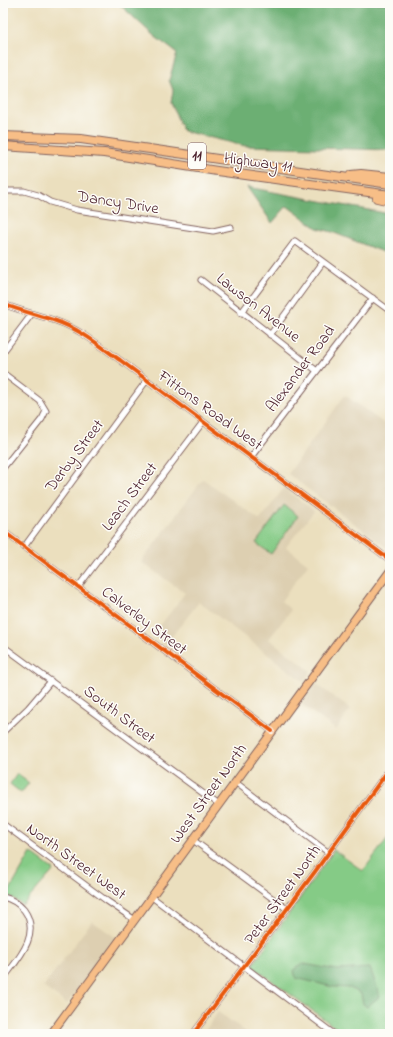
<svg xmlns="http://www.w3.org/2000/svg" width="393" height="1037" viewBox="0 0 393 1037" font-family="'Indie Flower',sans-serif">
	<style>
		.built { fill: #ddcfb1 }
		.green { fill: #85cb86; stroke: #687558 }
		.forest { fill: #6caf73; stroke: #5b674f }
		.lines { fill: none; stroke-linecap: round; stroke-linejoin: round }
		.minor-casing { stroke: #82625e; stroke-width: 7 }
		.major-casing { stroke: #82625e; stroke-width: 9 }
		.highway-casing { stroke: #82625e; stroke-width: 10 }
		.minor { stroke: #fff; stroke-width: 5 }
		.major { stroke: #f7be87; stroke-width: 7 }
		.highway { stroke: #f7be87; stroke-width: 8 }
		.cycleway-casing { stroke: #fdfcf7; stroke-width: 6 }
		.cycleway { stroke: #e8590c; stroke-width: 4 }
		.labels { text-anchor: middle; dominant-baseline: central; stroke-width: 3; stroke-linejoin: round; paint-order: stroke }
		.shield { fill: #fdfcf7; stroke: #806168; stroke-width: 1 }
		.shield-label { font-size: 15px; font-weight: bold; fill: #4a1f2b }
		.street-label { font-size: 16px; fill: #4a1f2b; stroke: #fdfcf7 }
	</style>
	<rect width="100%" height="100%" fill="#fdfcf7"/>
	<filter id="ink" filterUnits="userSpaceOnUse"><feTurbulence type="fractalNoise" baseFrequency=".025" numOctaves="2"/><feDisplacementMap in="SourceGraphic" scale="8" xChannelSelector="R" yChannelSelector="G"/><feConvolveMatrix kernelMatrix="1 2 1 2 8 2 1 2 1" color-interpolation-filters="sRGB"/></filter>
	<filter id="wash" filterUnits="userSpaceOnUse"><feTurbulence type="fractalNoise" baseFrequency=".012" numOctaves="4" result="noise"/><feDisplacementMap in="SourceGraphic" scale="16" xChannelSelector="R" yChannelSelector="G"/><feGaussianBlur stdDeviation="0.9" result="paint"/><feColorMatrix in="noise" values="0 0 0 0 0 0 0 0 0 0 0 0 0 0 0 0 0 1.4 0 .05"/><feComposite in="paint" operator="in"/></filter>
	<g filter="url(#wash)">
		<rect width="100%" height="100%" fill="#ebdfbe"/>
		<path class="built" d="M 345,395 L 390,428 L 390,550 L 288,474 Z
			M 203,479 L 260,520 L 284,488 L 314,511 L 286,547 L 308,564 L 281,601 L 291,610 L 269,639 L 311,671 L 304,682 L 199,602 L 166,644 L 153,635 L 185,593 L 141,562 Z
			M 315,683 L 350,709 L 336,730 L 301,704 Z
			M 92,921 L 115,937 L 67,1004 L 43,987 Z
			M 218,1012 L 249,1034 L 203,1034 Z"/>
		<path class="green" d="M 284,505 L 298,516 L 271,554 L 256,543 Z
			M 17,774 L 29,783 L 21,793 L 10,784 Z
			M 390,835 L 390,1034 L 344,1034 L 252,966 L 334,850 L 363,871 Z
			M 31,853 L 54,870 L 23,905 L 7,895 Z"/>
		<path class="forest" d="M 118,3 L 390,3 L 390,150 L 245,146 L 183,131 L 171,103 L 173,90 L 169,80 L 177,53 L 154,36 Z
			M 247,187 L 390,214 L 390,255 L 332,232 L 317,228 L 287,206 L 272,223 Z
			M 304,964 L 337,970 L 370,968 L 380,996 L 367,1007 L 363,1004 L 361,994 L 350,988 L 333,987 L 296,978 L 294,971 L 297,966 Z"/>
	</g>
	<g filter="url(#ink)">
		<g class="lines">
			<g class="minor-casing">
				<path id="minor" d="M 3,191 L 24,191 L 38,195 L 50,202 L 77,210 L 213,231 L 231,227
					M 201,280 L 317,371
					M 3,304 C 21,311 38,315 56,321 C 80,329 100,346 120,360 L 390,560
					M 241,313 L 295,241 L 390,311
					M 270,335 L 323,262
					M 3,352 L 31,315
					M 3,373 L 40,401 L 46,411 L 42,419 L 3,468
					M 251,457 L 373,298
					M 3,531 L 272,731
					M 24,547 L 147,380
					M 78,587 L 203,422
					M 3,646 L 219,805
					M 3,732 L 28,708 L 51,681
					M 235,782 L 329,853
					M 3,824 L 107,901 L 135,920
					M 193,840 L 287,909
					M 3,897 C 12,899 18,903 24,910 C 42,935 17,960 3,979
					M 152,897 L 334,1034
					M 193,1034 L 314,873 L 390,768"/>
			</g>
			<g class="major-casing">
				<path id="major" d="M 51,1034 L 390,571"/>
			</g>
			<g class="highway-casing">
				<path id="highway" d="M 3,136 L 81,139 L 390,184
					M 3,146 L 104,153 L 217,171 L 390,195
					M 351,175 L 361,174 L 390,177
					M 377,198 L 390,201"/>
			</g>
			<use href="#minor" class="minor"/>
			<use href="#major" class="major"/>
			<use href="#highway" class="highway"/>
			<g class="cycleway-casing">
				<path id="cycleway" d="M 3,304 C 21,311 38,315 56,321 C 80,329 100,346 120,360 L 390,560
					M 3,531 L 272,731
					M 193,1034 L 314,873 L 390,768"/>
			</g>
			<use href="#cycleway" class="cycleway"/>
		</g>
	</g>
	<g class="labels">
		<rect class="shield" x="188" y="143" width="18" height="26" rx="3"/>
		<g class="shield-label">
			<text x="197" y="156">11</text>
		</g>
		<g class="street-label">
			<text transform="translate(258 163) rotate(8)">Highway 11</text>
			<text transform="translate(118 203) rotate(9)">Dancy Drive</text>
			<text transform="translate(258 308) rotate(38)">Lawson Avenue</text>
			<text transform="translate(301 369) rotate(-53)">Alexander Road</text>
			<text transform="translate(210 411) rotate(36)">Fittons Road West</text>
			<text transform="translate(75 456) rotate(-53)">Derby Street</text>
			<text transform="translate(130 497) rotate(-53)">Leach Street</text>
			<text transform="translate(144 621) rotate(37)">Calverley Street</text>
			<text transform="translate(119 715) rotate(37)">South Street</text>
			<text transform="translate(209 794) rotate(-54)">West Street North</text>
			<text transform="translate(76 862) rotate(36)">North Street West</text>
			<text transform="translate(283 895) rotate(-54)">Peter Street North</text>
		</g>
	</g>
	<rect width="393" height="1037" fill="none" stroke="#fdfcf7" stroke-width="16"/>
</svg>
